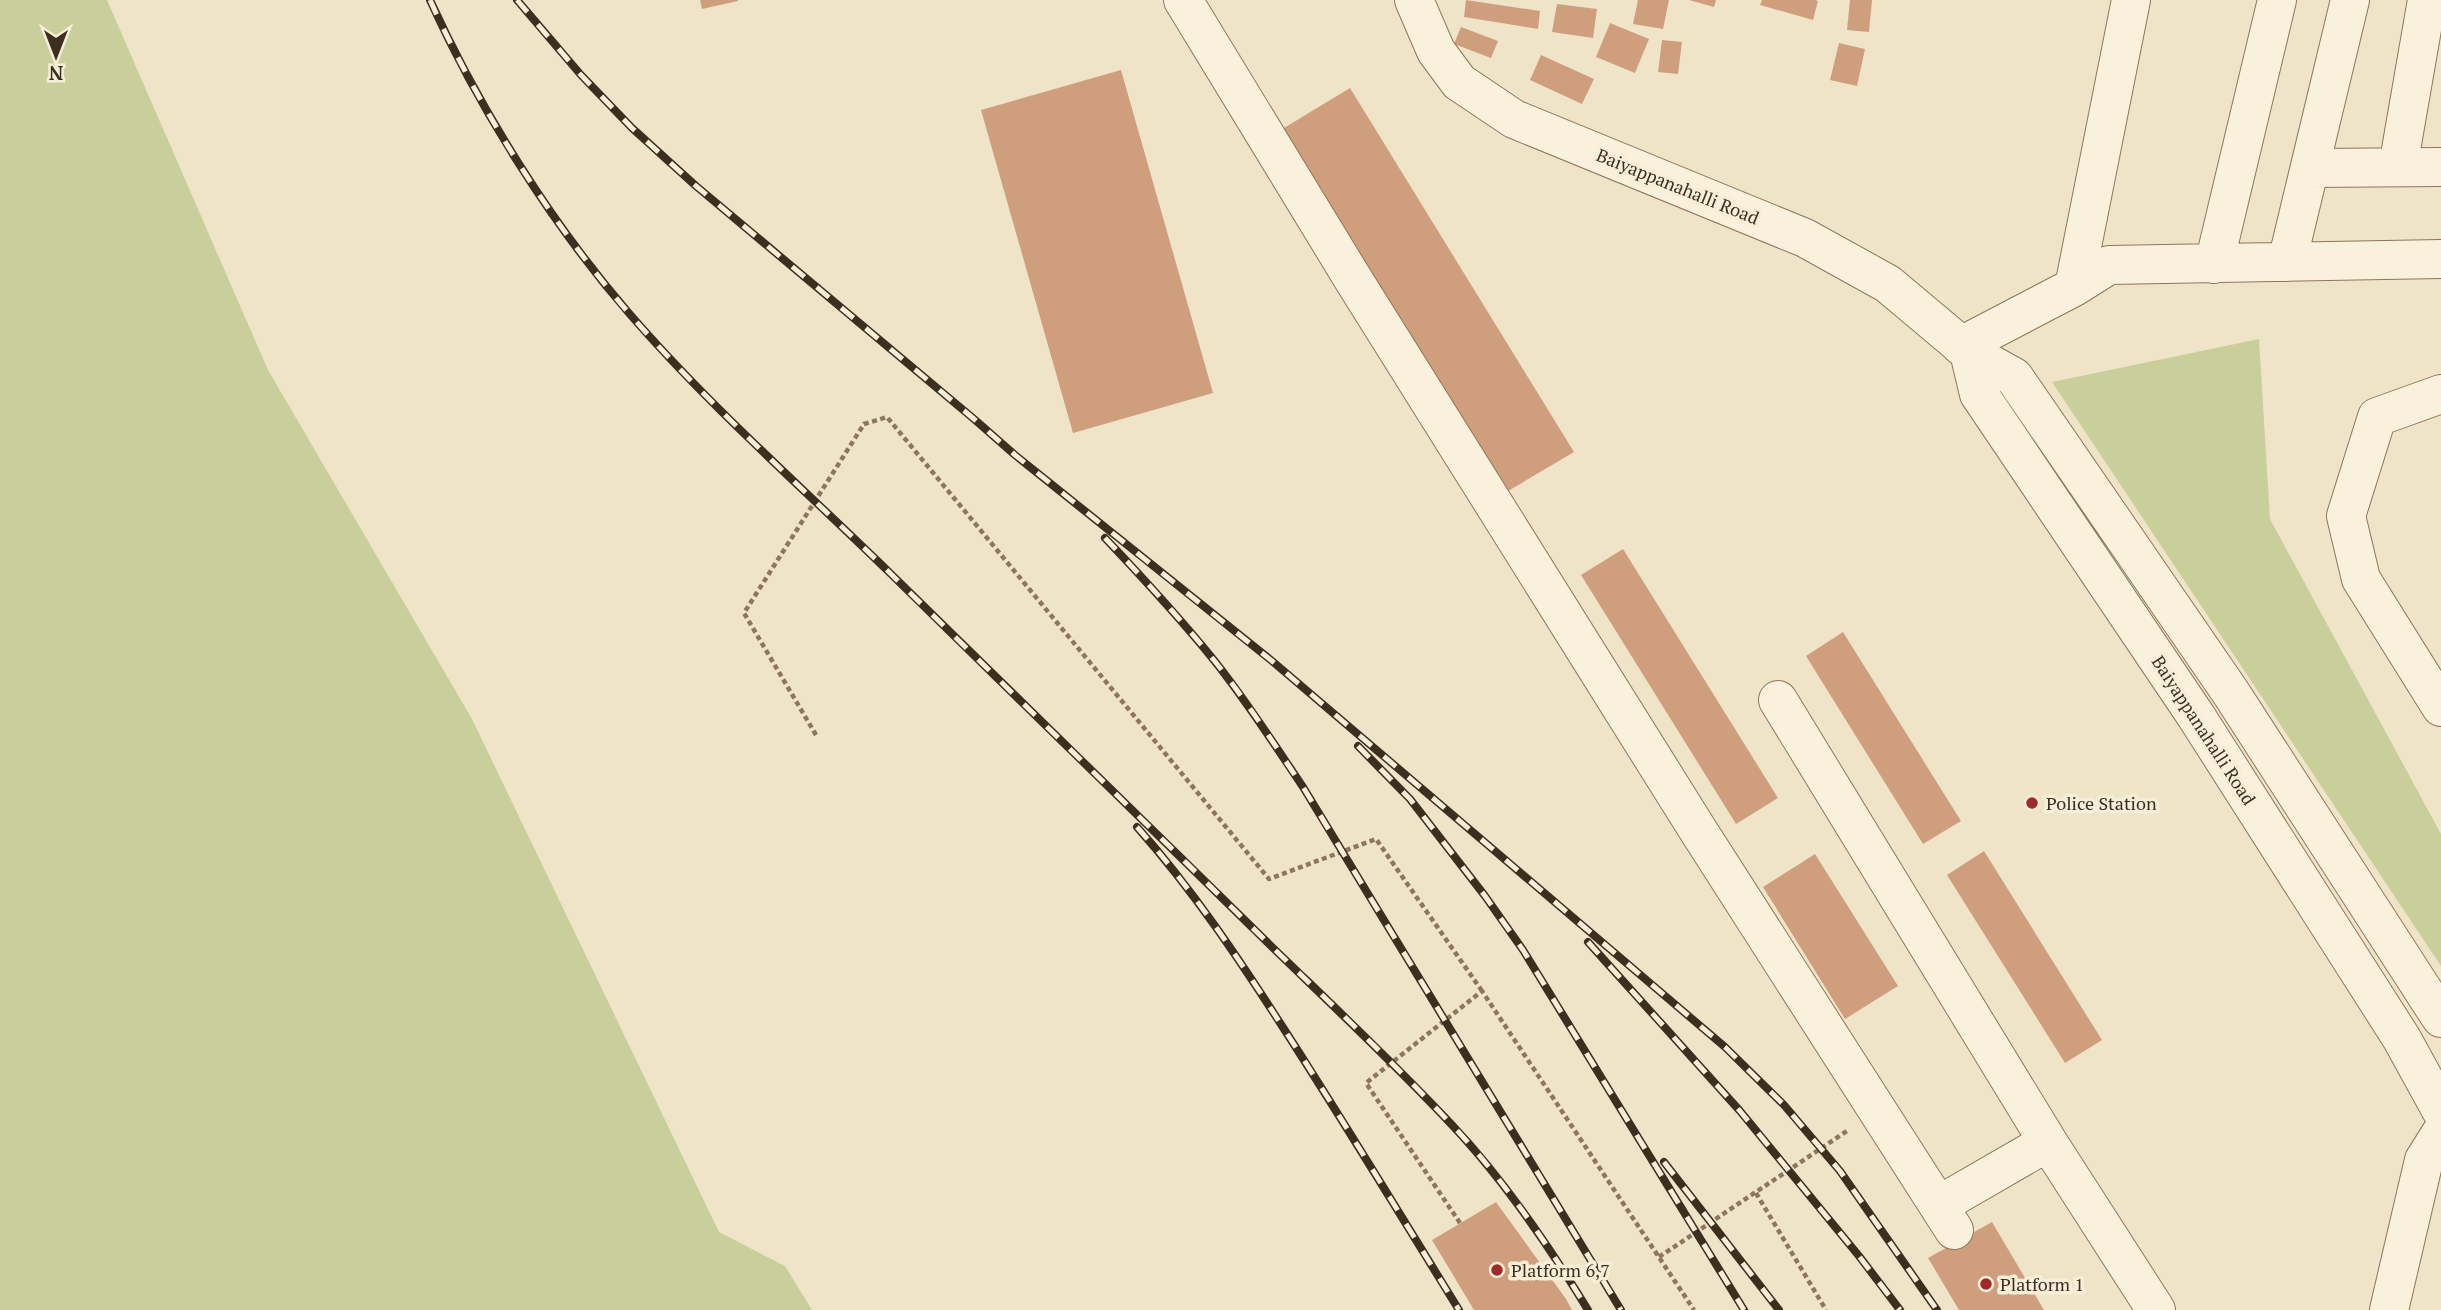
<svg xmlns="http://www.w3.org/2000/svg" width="2441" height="1310" viewBox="0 0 2441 1310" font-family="'PT Serif',serif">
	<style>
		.green { fill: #c9cf9b }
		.building { fill: #cf9f7d }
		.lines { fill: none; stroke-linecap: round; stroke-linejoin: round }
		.minor-casing { stroke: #8d765c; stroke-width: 40 }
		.path { stroke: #8d765c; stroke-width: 4.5; stroke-dasharray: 5 3.5; stroke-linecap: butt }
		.minor { stroke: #faf1dc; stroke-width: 38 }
		.rail-casing { stroke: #3d2e20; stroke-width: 8 }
		.rail { stroke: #f7eed8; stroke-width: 5; stroke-dasharray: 16; stroke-linecap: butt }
		.poi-dot { fill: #9e2a2b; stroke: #f7eed8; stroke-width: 2.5 }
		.labels { text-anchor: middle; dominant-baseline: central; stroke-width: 7; stroke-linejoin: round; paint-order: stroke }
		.street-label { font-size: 18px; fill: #3d2e20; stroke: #f7eed8 }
		.poi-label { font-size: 18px; fill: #3d2e20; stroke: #f7eed8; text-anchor: start }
	</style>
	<rect width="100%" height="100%" fill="#f0e4c8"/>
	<path class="green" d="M 0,0 L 107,0 L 268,370 L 472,719 L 719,1232 L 785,1266 L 812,1310 L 0,1310 Z
		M 2259,339 L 2270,519 L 2441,834 L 2441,966 L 2052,382 Z"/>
	<path class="building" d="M 700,0 L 738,0 L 738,1 L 702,9 Z
		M 1466,0 L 1540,11 L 1538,29 L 1464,17 Z
		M 1638,0 L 1669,0 L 1663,29 L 1633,24 Z
		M 1689,0 L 1716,0 L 1714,7 Z
		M 1762,0 L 1815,0 L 1818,1 L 1813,20 L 1760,5 Z
		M 1850,0 L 1872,0 L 1869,32 L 1847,30 Z
		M 1557,4 L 1597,9 L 1593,38 L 1552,32 Z
		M 1610,23 L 1649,39 L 1635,73 L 1596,57 Z
		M 1461,27 L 1498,41 L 1491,58 L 1454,44 Z
		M 1662,40 L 1682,42 L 1678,74 L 1658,72 Z
		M 1839,43 L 1865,49 L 1857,86 L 1830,80 Z
		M 1541,55 L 1594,79 L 1582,104 L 1530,80 Z
		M 1121,70 L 1213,393 L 1073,433 L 981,110 Z
		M 1350,88 L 1574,452 L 1503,494 L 1279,131 Z
		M 1623,549 L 1778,798 L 1736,824 L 1581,575 Z
		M 1843,632 L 1961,821 L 1923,844 L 1806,656 Z
		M 1984,851 L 2102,1040 L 2065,1063 L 1947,875 Z
		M 1815,854 L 1898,986 L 1845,1019 L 1763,887 Z
		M 1496,1202 L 1566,1299 L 1572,1310 L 1474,1310 L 1432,1240 Z
		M 1992,1222 L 2044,1310 L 1959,1310 L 1928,1258 Z"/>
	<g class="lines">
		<g class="minor-casing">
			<path id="minor" d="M 1183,0 L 1353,279 L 1696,827 L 1954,1230
				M 1414,0 L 1436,51 L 1459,82 L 1514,119 L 1805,238 L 1888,284 L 1969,352 L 2014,377 L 2231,693 L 2441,1018
				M 2398,167 L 2427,0
				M 2310,168 L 2441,167
				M 2287,262 L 2350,0
				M 2214,264 L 2277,0
				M 2074,287 L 2131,0
				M 1961,346 L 2074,287 L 2109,265 L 2441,259
				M 1969,352 L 1979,394 L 2196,716 L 2402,1039 L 2441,1110
				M 2441,394 L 2377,417 L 2346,516 L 2361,579 L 2441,707
				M 1778,700 L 2048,1142 L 2156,1310
				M 1939,1205 L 2048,1142
				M 2389,1310 L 2424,1160 L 2441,1133"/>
		</g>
		<path class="path" d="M 816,735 L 744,613 L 864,424 L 887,417 L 1269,879 L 1376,839 L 1482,991
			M 1756,1193 L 1826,1310
			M 1460,1223 L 1366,1083 L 1482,991 L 1694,1310
			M 1659,1257 L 1847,1131"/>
		<use href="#minor" class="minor"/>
		<g class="rail-casing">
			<path id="rail" d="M 430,0 C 479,108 551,223 628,312 C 709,406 803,488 891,574 C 1017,698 1144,821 1270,945 C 1331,1004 1394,1063 1452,1125 C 1504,1180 1549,1246 1588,1310
				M 517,0 L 581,75 L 632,128 L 696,186 L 974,419 L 1015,455 L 1272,661 L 1725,1047 L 1784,1105 L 1840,1171 L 1937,1310
				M 1105,538 C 1142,577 1179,617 1213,659 C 1246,700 1274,744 1303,787 L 1621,1310
				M 1358,746 L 1410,799 L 1485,896 L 1523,950 L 1744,1310
				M 1137,827 C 1193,890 1239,959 1284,1029 C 1344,1122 1401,1216 1459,1310
				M 1588,942 L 1740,1111 L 1859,1256 L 1900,1310
				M 1664,1162 L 1779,1310"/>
		</g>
		<use href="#rail" class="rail"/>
	</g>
	<g class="poi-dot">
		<circle cx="2032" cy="803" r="7"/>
		<circle cx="1497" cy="1270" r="7"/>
		<circle cx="1986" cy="1284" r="7"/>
	</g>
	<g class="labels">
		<g class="street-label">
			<text transform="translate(1678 186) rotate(22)">Baiyappanahalli Road</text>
			<text transform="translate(2204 730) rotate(57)">Baiyappanahalli Road</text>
		</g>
		<g class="poi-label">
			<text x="2046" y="803">Police Station</text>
			<text x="1511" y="1270">Platform 6,7</text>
			<text x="2000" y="1284">Platform 1</text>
		</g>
	</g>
	<g transform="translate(56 56) rotate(180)" stroke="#f7eed8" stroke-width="5" paint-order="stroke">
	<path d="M0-5L12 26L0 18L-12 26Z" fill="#3d2e20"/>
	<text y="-10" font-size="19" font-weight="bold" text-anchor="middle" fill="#3d2e20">N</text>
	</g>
</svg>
